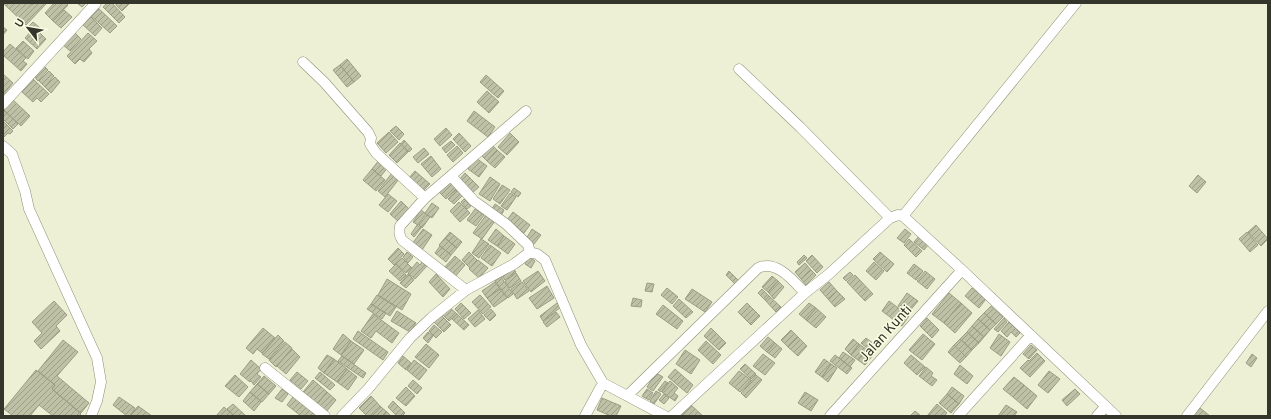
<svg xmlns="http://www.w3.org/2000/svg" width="1271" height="419" viewBox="0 0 1271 419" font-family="Overpass,sans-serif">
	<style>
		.building { fill: url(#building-hatch); stroke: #9b9d84 }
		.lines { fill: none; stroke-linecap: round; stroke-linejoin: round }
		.minor-casing { stroke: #8d8f76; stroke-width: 11 }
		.minor { stroke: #fff; stroke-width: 10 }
		.labels { text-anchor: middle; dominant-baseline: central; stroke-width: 3; stroke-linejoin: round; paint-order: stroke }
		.street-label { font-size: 14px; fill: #35362b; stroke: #fbfde2 }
	</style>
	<defs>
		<pattern id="building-hatch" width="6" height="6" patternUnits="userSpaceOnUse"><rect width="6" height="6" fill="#bfc1a7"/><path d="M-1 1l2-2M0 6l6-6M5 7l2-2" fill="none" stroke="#9c9e88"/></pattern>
	</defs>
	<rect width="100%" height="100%" fill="#eef0d5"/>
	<path class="building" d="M 3,3 L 29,3 L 32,5 L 34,3 L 45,3 L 46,4 L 26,25 Z
		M 54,3 L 66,3 L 68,5 L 53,21 L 45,13 Z
		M 77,3 L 86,3 L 82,7 Z
		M 107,3 L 112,3 L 125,17 L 119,23 L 103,7 Z
		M 117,3 L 130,3 L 122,11 L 116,5 Z
		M 96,6 L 117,26 L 110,33 L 89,14 Z
		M 64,10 L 72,17 L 61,28 L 53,21 Z
		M 89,15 L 102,28 L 95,36 L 81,23 Z
		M 33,22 L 40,28 L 37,30 L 46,39 L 37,49 L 25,38 L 33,29 L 29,26 Z
		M 3,27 L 7,30 L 3,35 Z
		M 73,31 L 81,39 L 70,51 L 62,44 Z
		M 88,33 L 97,41 L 89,49 L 92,53 L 84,62 L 80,59 L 75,64 L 67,56 Z
		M 23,41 L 34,51 L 28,59 L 16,48 Z
		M 10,44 L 26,58 L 23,61 L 27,64 L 21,71 L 3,55 L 3,52 Z
		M 347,59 L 361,76 L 354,82 L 340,65 Z
		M 43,65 L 48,70 L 38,81 L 33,75 Z
		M 340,65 L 354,82 L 347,87 L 333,70 Z
		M 49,71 L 54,76 L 45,87 L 39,81 Z
		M 3,74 L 13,83 L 3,95 Z
		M 486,75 L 504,91 L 498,98 L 480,82 Z
		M 55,77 L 60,82 L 51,93 L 45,87 Z
		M 33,79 L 49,94 L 41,102 L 37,98 L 33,102 L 21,91 Z
		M 487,91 L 499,102 L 489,113 L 477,102 Z
		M 11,98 L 30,116 L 21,126 L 3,109 L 3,107 Z
		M 3,110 L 18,124 L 13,129 L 3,119 Z
		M 474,111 L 495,127 L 488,137 L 467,121 Z
		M 3,121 L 13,131 L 10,134 L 8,133 L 3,138 Z
		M 396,126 L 404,134 L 399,140 L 390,131 Z
		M 446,128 L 452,135 L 440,146 L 434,139 Z
		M 389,132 L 398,142 L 386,153 L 377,143 Z
		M 459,133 L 471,146 L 465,152 L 453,139 Z
		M 510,133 L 519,142 L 507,155 L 498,147 Z
		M 404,140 L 412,149 L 409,152 L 401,144 Z
		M 451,141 L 455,145 L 446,153 L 442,148 Z
		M 400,143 L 408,152 L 397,163 L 389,155 Z
		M 491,144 L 497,150 L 487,161 L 481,155 Z
		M 457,146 L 463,153 L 453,162 L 447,155 Z
		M 424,148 L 429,154 L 418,163 L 413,157 Z
		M 497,150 L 505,157 L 495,168 L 487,161 Z
		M 431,156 L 441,169 L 432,177 L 421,164 Z
		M 476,158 L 487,166 L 479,177 L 468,169 Z
		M 380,159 L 389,166 L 381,176 L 372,169 Z
		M 372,169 L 385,180 L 376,191 L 363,180 Z
		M 415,171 L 430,184 L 422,192 L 408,179 Z
		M 392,173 L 399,179 L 385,197 L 378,191 Z
		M 465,173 L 479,187 L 472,193 L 459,180 Z
		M 1198,175 L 1206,182 L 1197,193 L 1189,186 Z
		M 490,177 L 500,184 L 490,201 L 479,194 Z
		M 449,180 L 457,188 L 446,199 L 438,191 Z
		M 502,185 L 510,190 L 500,204 L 493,199 Z
		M 514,188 L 521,193 L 518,197 L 511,192 Z
		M 456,190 L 463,195 L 454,204 L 448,199 Z
		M 510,193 L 516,197 L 507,210 L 501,206 Z
		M 388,194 L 397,201 L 388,212 L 379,205 Z
		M 464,199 L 471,206 L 467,209 L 461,202 Z
		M 401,201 L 410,210 L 399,222 L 390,214 Z
		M 459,202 L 470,213 L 460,222 L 450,211 Z
		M 432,203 L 439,208 L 432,218 L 425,213 Z
		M 495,204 L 504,210 L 501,216 L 491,210 Z
		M 475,209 L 484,215 L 476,226 L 467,220 Z
		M 421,210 L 426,214 L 418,225 L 413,222 Z
		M 513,212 L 530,225 L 524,233 L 507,220 Z
		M 427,215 L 430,217 L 422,228 L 419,225 Z
		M 486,215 L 495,221 L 482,239 L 473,233 Z
		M 417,225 L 421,228 L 414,237 L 411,234 Z
		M 1256,225 L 1268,239 L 1261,246 L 1248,232 Z
		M 423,229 L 432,235 L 422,250 L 412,244 Z
		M 496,229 L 504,236 L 497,246 L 488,240 Z
		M 532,229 L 541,235 L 534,244 L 526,239 Z
		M 905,229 L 911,234 L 904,243 L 897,238 Z
		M 450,232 L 462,242 L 457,248 L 445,238 Z
		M 1247,232 L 1258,245 L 1250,252 L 1239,239 Z
		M 504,236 L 515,244 L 508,254 L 497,246 Z
		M 919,236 L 929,244 L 924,250 L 914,242 Z
		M 445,238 L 457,248 L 451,255 L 439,245 Z
		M 481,239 L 489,244 L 479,258 L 472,253 Z
		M 909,239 L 922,251 L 916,257 L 904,245 Z
		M 490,245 L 501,253 L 492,266 L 481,258 Z
		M 440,246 L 451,255 L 446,262 L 435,253 Z
		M 398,248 L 404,254 L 394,265 L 388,259 Z
		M 407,252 L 413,257 L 408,263 L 403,257 Z
		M 469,252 L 477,260 L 470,268 L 462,260 Z
		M 880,252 L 894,264 L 887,272 L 873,259 Z
		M 804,255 L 807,258 L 799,265 L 797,262 Z
		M 812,255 L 823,267 L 817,273 L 806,261 Z
		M 455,256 L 465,265 L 454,278 L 443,269 Z
		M 529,257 L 535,261 L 531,268 L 525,264 Z
		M 402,258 L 412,268 L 406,273 L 396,264 Z
		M 478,260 L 488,268 L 479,278 L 469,269 Z
		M 417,262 L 420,265 L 422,262 L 427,266 L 415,279 L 408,273 Z
		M 874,262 L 884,271 L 876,280 L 866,271 Z
		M 805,263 L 811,270 L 801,279 L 795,272 Z
		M 396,264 L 406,275 L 400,281 L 389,271 Z
		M 914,264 L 923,271 L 916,280 L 907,273 Z
		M 512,267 L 516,272 L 505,280 L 501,275 Z
		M 811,270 L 816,275 L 806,285 L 801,279 Z
		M 538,271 L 545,281 L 531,292 L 523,281 Z
		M 729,271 L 739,281 L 736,285 L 726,275 Z
		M 925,271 L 935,279 L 927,289 L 917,281 Z
		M 850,272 L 853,275 L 846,281 L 843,278 Z
		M 516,273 L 521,281 L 510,288 L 505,281 Z
		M 408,274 L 414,280 L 406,288 L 400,283 Z
		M 436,274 L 450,289 L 443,297 L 429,282 Z
		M 855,275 L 873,294 L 865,301 L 847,282 Z
		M 772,276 L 778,281 L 768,292 L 762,287 Z
		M 501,277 L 513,294 L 508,298 L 495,281 Z
		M 387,279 L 411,294 L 402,310 L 378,295 Z
		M 778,281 L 784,287 L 774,299 L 768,292 Z
		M 495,282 L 500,289 L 487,298 L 482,291 Z
		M 522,282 L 529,291 L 517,299 L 511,289 Z
		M 829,282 L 837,291 L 828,299 L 820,290 Z
		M 647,283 L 654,284 L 652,292 L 645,291 Z
		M 547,286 L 554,298 L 537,309 L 529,298 Z
		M 667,288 L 678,297 L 672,304 L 661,295 Z
		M 972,288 L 986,299 L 979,308 L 965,296 Z
		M 500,289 L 507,298 L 494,307 L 487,298 Z
		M 692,289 L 712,302 L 705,312 L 685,299 Z
		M 762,289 L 769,296 L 765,300 L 758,293 Z
		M 837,291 L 845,299 L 835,307 L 828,299 Z
		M 907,293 L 918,301 L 908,313 L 898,306 Z
		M 949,293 L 961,303 L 944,323 L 932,314 Z
		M 377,295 L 396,307 L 390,316 L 371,304 Z
		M 480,295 L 491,307 L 483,314 L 472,302 Z
		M 769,296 L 781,307 L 776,312 L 765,300 Z
		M 633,298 L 642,300 L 641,307 L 631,306 Z
		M 679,299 L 693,312 L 686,318 L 673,306 Z
		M 54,301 L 67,315 L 56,326 L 60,331 L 41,349 L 34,341 L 42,333 L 32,322 Z
		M 889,301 L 909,316 L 902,326 L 882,311 Z
		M 461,303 L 471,313 L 464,319 L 455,309 Z
		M 557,303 L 561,307 L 543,321 L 540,316 Z
		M 747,303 L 760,316 L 751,325 L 738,312 Z
		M 809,303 L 816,308 L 806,320 L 799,314 Z
		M 961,303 L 972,313 L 955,333 L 944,323 Z
		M 371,304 L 386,313 L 382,319 L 367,309 Z
		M 663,305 L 683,321 L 677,329 L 656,314 Z
		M 991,306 L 1003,317 L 996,324 L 984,313 Z
		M 449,307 L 457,314 L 449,321 L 442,314 Z
		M 816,308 L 826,317 L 816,328 L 806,320 Z
		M 491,309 L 496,315 L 490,321 L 484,315 Z
		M 478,310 L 485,319 L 475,327 L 468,319 Z
		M 397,311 L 416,323 L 410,332 L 391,321 Z
		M 556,312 L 560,317 L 547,327 L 543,322 Z
		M 984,313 L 996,324 L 990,330 L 978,319 Z
		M 373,314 L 399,333 L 392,343 L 376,331 L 371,338 L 361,331 Z
		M 457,314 L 469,325 L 464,330 L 452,319 Z
		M 441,315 L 451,325 L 444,332 L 434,322 Z
		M 927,318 L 939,330 L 932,338 L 920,326 Z
		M 1004,318 L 1007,322 L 998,332 L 994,329 Z
		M 978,319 L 990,330 L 984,337 L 972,326 Z
		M 1009,322 L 1020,333 L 1016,337 L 1011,332 L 1007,337 L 1001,331 Z
		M 434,325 L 442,332 L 436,338 L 429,331 Z
		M 972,326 L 984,337 L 979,343 L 967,332 Z
		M 263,328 L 275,338 L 262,353 L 257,349 L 253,354 L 246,348 Z
		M 711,328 L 726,343 L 719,350 L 704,336 Z
		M 791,330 L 798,337 L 788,347 L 781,340 Z
		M 358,331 L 388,352 L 383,360 L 353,339 Z
		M 428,332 L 433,336 L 428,343 L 423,338 Z
		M 967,332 L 979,343 L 972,350 L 960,339 Z
		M 343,334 L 351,341 L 341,355 L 333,349 Z
		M 923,334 L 935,344 L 922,360 L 909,350 Z
		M 999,334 L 1010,342 L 1001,356 L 990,348 Z
		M 278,335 L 284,341 L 269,359 L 262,354 Z
		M 768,337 L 775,343 L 767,352 L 760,346 Z
		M 798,337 L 807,346 L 798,356 L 788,347 Z
		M 866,338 L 878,347 L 873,353 L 861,343 Z
		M 853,339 L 859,344 L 851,355 L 845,349 Z
		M 960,339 L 972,350 L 966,357 L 954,345 Z
		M 63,340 L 78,352 L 57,376 L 89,403 L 81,413 L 52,389 L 55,385 L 38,371 Z
		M 351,341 L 364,350 L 354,364 L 341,355 Z
		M 706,341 L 721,355 L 713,364 L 698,350 Z
		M 285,342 L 292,348 L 276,367 L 269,360 Z
		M 775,343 L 782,349 L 775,358 L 767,352 Z
		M 426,344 L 439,355 L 429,368 L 415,357 Z
		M 859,344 L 866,349 L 858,360 L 851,355 Z
		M 954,345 L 966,357 L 960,363 L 948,352 Z
		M 1031,345 L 1037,350 L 1029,359 L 1023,354 Z
		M 292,349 L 300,357 L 286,374 L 277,366 Z
		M 866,349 L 873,355 L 865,365 L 858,360 Z
		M 685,350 L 700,360 L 691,374 L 676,364 Z
		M 843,352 L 855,360 L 850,367 L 839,358 Z
		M 1037,353 L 1045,361 L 1030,377 L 1020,368 L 1028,360 L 1029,361 Z
		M 763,354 L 775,363 L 765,375 L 753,366 Z
		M 1252,354 L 1257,358 L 1251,367 L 1246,363 Z
		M 327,355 L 334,359 L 324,373 L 318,368 Z
		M 835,355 L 852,368 L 847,374 L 830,361 Z
		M 911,355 L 925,367 L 917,375 L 904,363 Z
		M 342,356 L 366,373 L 363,378 L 338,361 Z
		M 403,356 L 411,363 L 406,370 L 398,363 Z
		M 334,359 L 347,369 L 337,382 L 324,373 Z
		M 824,359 L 831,364 L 822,377 L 815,372 Z
		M 251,360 L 261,369 L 257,374 L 261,377 L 254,385 L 251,381 L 250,382 L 240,374 Z
		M 414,360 L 427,370 L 419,380 L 407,370 Z
		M 745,364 L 756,374 L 751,379 L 740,369 Z
		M 831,364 L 837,368 L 828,382 L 822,377 Z
		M 960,365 L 973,376 L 967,384 L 954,374 Z
		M 926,367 L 933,373 L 931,376 L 937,380 L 932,386 L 919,376 Z
		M 347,369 L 357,377 L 348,390 L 337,382 Z
		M 675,369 L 693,385 L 687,393 L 668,377 Z
		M 36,370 L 55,385 L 52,389 L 81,414 L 79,416 L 53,416 L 39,405 L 30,416 L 13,416 L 4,409 Z
		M 739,371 L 751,380 L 740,392 L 729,383 Z
		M 1049,371 L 1060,379 L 1048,393 L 1038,385 Z
		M 297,372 L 308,381 L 301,389 L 290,380 Z
		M 320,372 L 335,385 L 330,390 L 315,378 Z
		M 656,373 L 663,377 L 653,391 L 647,387 Z
		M 235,375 L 248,387 L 239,397 L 225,386 Z
		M 756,375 L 762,380 L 746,398 L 741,393 Z
		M 264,376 L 276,386 L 269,394 L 257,384 Z
		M 1014,377 L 1024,385 L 1013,397 L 1003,389 Z
		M 313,380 L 327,392 L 317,404 L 303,392 Z
		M 413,380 L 422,388 L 417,394 L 408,386 Z
		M 665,381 L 668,383 L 661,392 L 658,390 Z
		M 670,381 L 678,388 L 674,393 L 678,396 L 675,401 L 662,392 Z
		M 257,384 L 269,394 L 262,402 L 250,392 Z
		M 1024,385 L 1037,396 L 1027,409 L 1013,397 Z
		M 406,387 L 415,396 L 406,406 L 396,398 Z
		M 952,387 L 964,396 L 959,404 L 947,394 Z
		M 282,389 L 288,394 L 282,402 L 275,398 Z
		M 647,389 L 653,393 L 649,400 L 642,396 Z
		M 1075,389 L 1080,394 L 1067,406 L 1062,400 Z
		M 656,391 L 661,394 L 654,404 L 650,401 Z
		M 250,392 L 261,402 L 254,411 L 243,401 Z
		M 327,392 L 336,400 L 326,412 L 317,404 Z
		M 805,392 L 818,400 L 811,411 L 798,403 Z
		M 295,394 L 318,416 L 301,416 L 287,405 Z
		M 664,394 L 669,398 L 664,404 L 659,400 Z
		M 947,394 L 959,404 L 951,413 L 939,403 Z
		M 371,396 L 381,407 L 372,416 L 367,416 L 359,408 Z
		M 119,397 L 135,408 L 130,416 L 127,416 L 113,405 Z
		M 602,398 L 621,406 L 616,416 L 611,416 L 597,410 Z
		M 393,401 L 405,413 L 402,416 L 397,416 L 388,407 Z
		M 233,404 L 246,416 L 235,416 L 227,409 Z
		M 937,404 L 947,413 L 944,416 L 927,416 Z
		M 691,405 L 703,416 L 681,416 Z
		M 1006,405 L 1017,412 L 1014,416 L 998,416 Z
		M 138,406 L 152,416 L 130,416 Z
		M 224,407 L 233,415 L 232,416 L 216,416 Z
		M 381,407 L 387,412 L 383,416 L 372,416 Z
		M 1200,408 L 1210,416 L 1193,416 Z
		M 915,411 L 921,416 L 910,416 Z
		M 387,412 L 391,416 L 383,416 Z"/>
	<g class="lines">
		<g class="minor-casing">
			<path id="minor" d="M 303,62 L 324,82 L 368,132 L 371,138 L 370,144 L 376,153 L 425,198
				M 739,69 L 800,127 L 890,218
				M 3,104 L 96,3
				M 3,146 L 12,154 L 25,191 L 29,209 L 97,358 L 101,382 L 97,401 L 91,416
				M 451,176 L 474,201 L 506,224 L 528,245 L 530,252
				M 903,216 L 1076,3
				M 466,290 L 402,240 C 399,235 399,232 400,226 L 425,198 L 526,111
				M 265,368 L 325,416
				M 627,396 L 758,268 C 777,259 794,282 805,293
				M 342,416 L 368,389 L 410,338 L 431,318 L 466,290 L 514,264 L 530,252 L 537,254 L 545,260 L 581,345 L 603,383 L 665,416
				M 585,416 L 603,383
				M 672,416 L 805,293 L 829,274 L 890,218 L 898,215 L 903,216 L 962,270 L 1116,416
				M 830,416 L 962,270
				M 958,416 L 1031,335
				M 1097,416 L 1105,407
				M 1187,416 L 1268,311"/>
		</g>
		<use href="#minor" class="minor"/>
	</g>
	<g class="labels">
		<g class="street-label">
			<text transform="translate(886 334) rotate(-48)">Jalan Kunti</text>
		</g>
	</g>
	<rect width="1271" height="419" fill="none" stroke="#35362b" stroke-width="8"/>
	<g transform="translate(28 28) rotate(301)" stroke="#fbfde2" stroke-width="3" paint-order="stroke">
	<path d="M0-3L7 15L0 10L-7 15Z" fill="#35362b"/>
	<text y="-6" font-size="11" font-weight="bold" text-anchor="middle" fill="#35362b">U</text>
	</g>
</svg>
